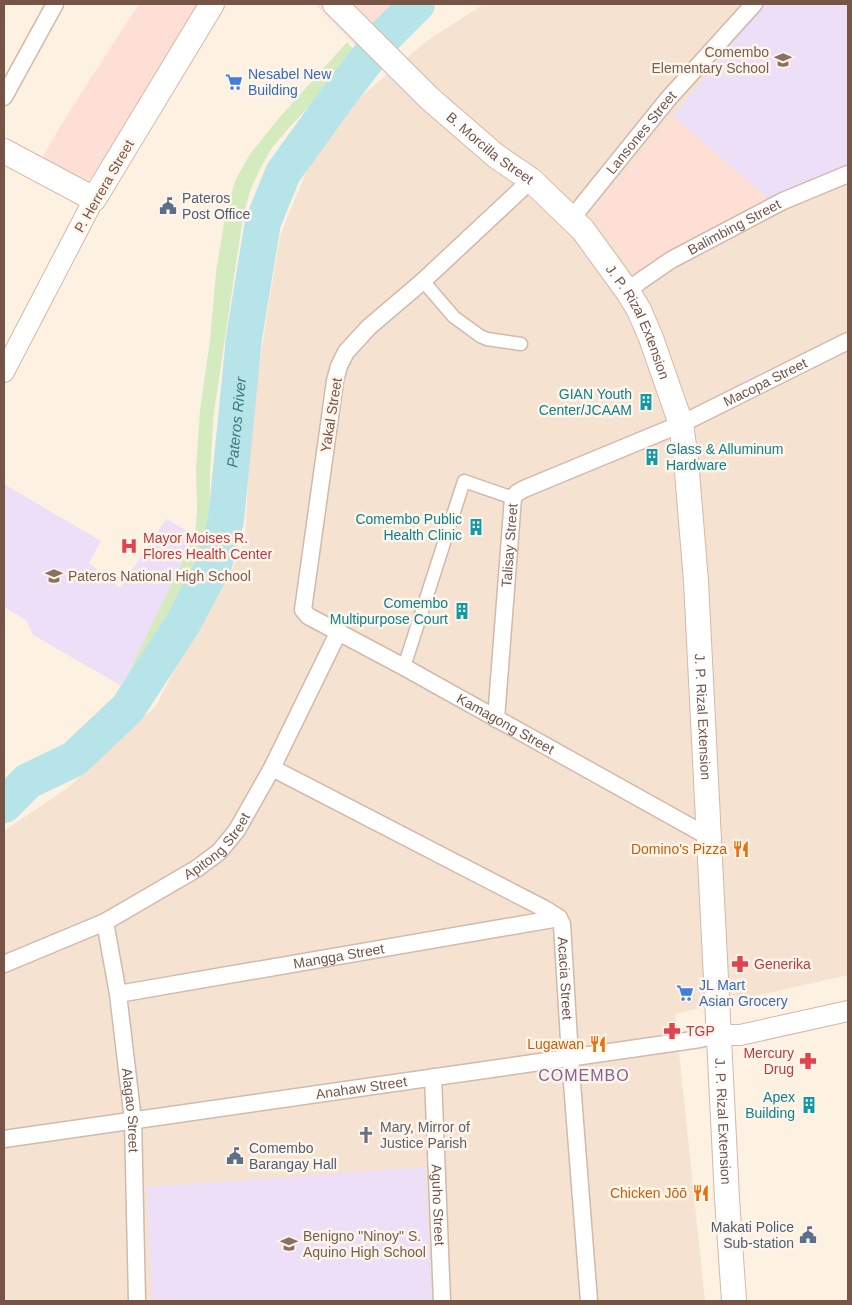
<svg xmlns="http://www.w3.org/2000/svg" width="852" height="1305" viewBox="0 0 852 1305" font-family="Arial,sans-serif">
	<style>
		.residential { fill: #f5e2d0 }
		.commercial { fill: #fedfd5 }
		.education { fill: #eedff9 }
		.green { fill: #d4ebc0 }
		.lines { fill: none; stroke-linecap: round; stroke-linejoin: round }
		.river { stroke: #b6e4e8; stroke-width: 36 }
		.pedestrian-casing { stroke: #d1baab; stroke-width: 15 }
		.minor-casing { stroke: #d1baab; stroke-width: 19 }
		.tertiary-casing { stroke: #d1baab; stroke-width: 22 }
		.secondary-casing { stroke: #d4b9a8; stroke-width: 26 }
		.pedestrian { stroke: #fff; stroke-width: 12 }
		.minor { stroke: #fff; stroke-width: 16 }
		.tertiary { stroke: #fff; stroke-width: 20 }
		.secondary { stroke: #fff; stroke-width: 24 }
		.labels { text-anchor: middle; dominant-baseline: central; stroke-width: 5; stroke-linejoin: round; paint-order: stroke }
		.education-label { font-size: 14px; fill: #785e54; stroke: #fff5ea; text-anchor: start }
		.shop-label { font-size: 14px; fill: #366cbe; stroke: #fff5ea; text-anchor: start }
		.street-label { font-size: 14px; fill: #765547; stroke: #fff5ea }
		.service-label { font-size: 14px; fill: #4e5e75; stroke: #fff5ea; text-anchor: start }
		.culture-label { font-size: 14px; fill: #0d838f; stroke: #fff5ea; text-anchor: end }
		.health-label { font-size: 14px; fill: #be3a42; stroke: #fff5ea; text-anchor: start }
		.food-label { font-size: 14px; fill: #c56008; stroke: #fff5ea; text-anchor: end }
		.worship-label { font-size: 14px; fill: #5b616d; stroke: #fff5ea; text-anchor: start }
		.water-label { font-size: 15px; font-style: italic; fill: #3a767d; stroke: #fff5ea }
		.quarter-label { font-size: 16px; letter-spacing: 1px; fill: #84629a; stroke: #fff5ea }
	</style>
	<rect width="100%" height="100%" fill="#fdf1e2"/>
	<path class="residential" d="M 484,4 L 848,4 L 848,975 L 675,1014 L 705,1301 L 4,1301 L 4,831 L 69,787 L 156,706 L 195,630 L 230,574 L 245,541 L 251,423 L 267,315 L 280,236 L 309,165 L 358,99 L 428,40 Z"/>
	<path class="commercial" d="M 139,4 L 204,4 L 89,181 L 42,158 L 69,112 Z
		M 315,4 L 396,4 L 359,49 Z
		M 673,116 L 769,199 L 636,274 L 592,210 Z"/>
	<path class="education" d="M 764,4 L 848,4 L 848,164 L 769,199 L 673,116 Z
		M 4,484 L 101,541 L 89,563 L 120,588 L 166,519 L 195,535 L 122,686 L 33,635 L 26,620 L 4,607 Z
		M 425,1167 L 432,1301 L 152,1301 L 147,1187 Z"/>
	<path class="green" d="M 347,42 L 358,54 L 287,130 L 271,149 L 258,173 L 250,191 L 243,217 L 214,412 L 210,471 L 209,548 L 171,615 L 135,686 L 131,690 L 122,686 L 195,535 L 197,511 L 196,469 L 200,410 L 210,340 L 216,272 L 225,217 L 235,181 L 250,154 L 279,118 Z"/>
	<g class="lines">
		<path class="river" id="s1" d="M 4,805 L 28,781 L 74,759 L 128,708 L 182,625 L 214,565 L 226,520 L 244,338 L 263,222 L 283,173 L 340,94 L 385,36 L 417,4"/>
		<g class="pedestrian-casing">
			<path id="pedestrian" d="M 423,281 L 454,317 L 480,336 L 487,339 L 521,344
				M 404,667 L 464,481 L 513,498"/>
		</g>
		<g class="minor-casing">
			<g id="minor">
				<path d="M 4,97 L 55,4"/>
				<path id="s2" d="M 531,180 L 423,281 L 369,327 L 346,352 L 339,366 L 335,381 L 303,610 L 308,616 L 404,667 L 709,837"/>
				<path id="s3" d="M 572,218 L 668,99 L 754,4"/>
				<path id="s4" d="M 628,292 L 639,282 L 671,260 L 783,201 L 848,174"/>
				<path id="s5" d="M 496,719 L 513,498 L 517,493 L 524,489 L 681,424 L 848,341"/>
				<path id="s6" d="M 272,768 L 545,909 L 559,918 L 562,924 L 570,1057 L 589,1301"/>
				<path id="s7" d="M 105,922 L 118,994 L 133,1120 L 137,1301"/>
				<path id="s8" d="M 4,964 L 105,922 L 196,869 L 219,852 L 237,830 L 272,768 L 338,633"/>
				<path id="s9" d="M 118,994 L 559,918"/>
				<path id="s10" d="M 433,1077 L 442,1301"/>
				<path id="s11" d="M 4,1139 L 700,1039 L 719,1035"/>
			</g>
		</g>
		<g class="tertiary-casing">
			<path id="tertiary" d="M 4,372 L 94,199
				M 719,1035 L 740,1035 L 848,1011"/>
		</g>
		<g class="secondary-casing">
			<g id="secondary">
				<path id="s12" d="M 335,4 L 429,98 L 496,156 L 531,180 L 583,230 L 628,292 L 639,310 L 651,338 L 681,424 L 686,460 L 696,581 L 727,1198 L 734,1301"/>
				<path d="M 4,151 L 94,199 L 212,4"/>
			</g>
		</g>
		<use href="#pedestrian" class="pedestrian"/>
		<use href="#minor" class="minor"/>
		<use href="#tertiary" class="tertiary"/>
		<use href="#secondary" class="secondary"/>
	</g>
	<defs>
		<g id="school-bare" transform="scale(1.35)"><path d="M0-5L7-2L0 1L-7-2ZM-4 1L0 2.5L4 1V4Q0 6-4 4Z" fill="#8d6e63" stroke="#fff5ea" stroke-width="2.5" paint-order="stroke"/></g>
		<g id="supermarket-bare" transform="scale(1.35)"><path d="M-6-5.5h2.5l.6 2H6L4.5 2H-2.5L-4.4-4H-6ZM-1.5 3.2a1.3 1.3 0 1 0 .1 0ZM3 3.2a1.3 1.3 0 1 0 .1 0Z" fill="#3f7fe0" stroke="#fff5ea" stroke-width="2.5" paint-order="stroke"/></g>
		<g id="civic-bare" transform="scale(1.35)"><path d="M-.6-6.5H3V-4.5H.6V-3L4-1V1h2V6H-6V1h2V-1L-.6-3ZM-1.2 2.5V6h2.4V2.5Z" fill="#5c6f8a" stroke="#fff5ea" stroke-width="2.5" paint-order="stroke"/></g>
		<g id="building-bare" transform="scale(1.35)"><path d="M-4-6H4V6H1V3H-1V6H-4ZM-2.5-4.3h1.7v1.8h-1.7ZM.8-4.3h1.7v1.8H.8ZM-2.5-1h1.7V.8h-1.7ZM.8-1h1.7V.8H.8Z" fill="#0f9aa8" stroke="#fff5ea" stroke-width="2.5" paint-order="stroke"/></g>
		<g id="hospital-bare" transform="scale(1.35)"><path d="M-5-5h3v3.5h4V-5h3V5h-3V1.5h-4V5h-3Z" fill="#e0444e" stroke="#fff5ea" stroke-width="2.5" paint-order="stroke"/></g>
		<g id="restaurant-bare" transform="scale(1.35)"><path d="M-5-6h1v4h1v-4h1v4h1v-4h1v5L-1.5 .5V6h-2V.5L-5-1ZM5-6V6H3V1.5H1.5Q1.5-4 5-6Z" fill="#e8710a" stroke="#fff5ea" stroke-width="2.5" paint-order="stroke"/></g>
		<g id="pharmacy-bare" transform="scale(1.35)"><path d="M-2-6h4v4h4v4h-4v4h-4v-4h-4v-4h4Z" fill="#e0444e" stroke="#fff5ea" stroke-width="2.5" paint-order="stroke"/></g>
		<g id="church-bare" transform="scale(1.35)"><path d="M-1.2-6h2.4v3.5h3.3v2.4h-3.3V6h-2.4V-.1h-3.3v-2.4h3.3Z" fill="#6b7280" stroke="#fff5ea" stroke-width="2.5" paint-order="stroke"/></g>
	</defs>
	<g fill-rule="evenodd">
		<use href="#school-bare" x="783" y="60"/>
		<use href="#supermarket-bare" x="234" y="82"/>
		<use href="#civic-bare" x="168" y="206"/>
		<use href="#building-bare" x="646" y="402"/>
		<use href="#building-bare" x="652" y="457"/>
		<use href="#building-bare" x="476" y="527"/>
		<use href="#hospital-bare" x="129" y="546"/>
		<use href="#school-bare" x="54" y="576"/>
		<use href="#building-bare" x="462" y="611"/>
		<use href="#restaurant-bare" x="741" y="849"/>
		<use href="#pharmacy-bare" x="740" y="964"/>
		<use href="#supermarket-bare" x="685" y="993"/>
		<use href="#pharmacy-bare" x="672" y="1031"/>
		<use href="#restaurant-bare" x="598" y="1044"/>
		<use href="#pharmacy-bare" x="808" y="1061"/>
		<use href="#building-bare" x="809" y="1105"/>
		<use href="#church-bare" x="366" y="1135"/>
		<use href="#civic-bare" x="235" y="1156"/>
		<use href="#restaurant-bare" x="701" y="1193"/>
		<use href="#civic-bare" x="808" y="1235"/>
		<use href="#school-bare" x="289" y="1244"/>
	</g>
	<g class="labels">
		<g class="education-label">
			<text x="769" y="52" text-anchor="end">Comembo<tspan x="769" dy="16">Elementary School</tspan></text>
			<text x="68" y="576">Pateros National High School</text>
			<text x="303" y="1236">Benigno "Ninoy" S.<tspan x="303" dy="16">Aquino High School</tspan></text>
		</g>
		<g class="shop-label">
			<text x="248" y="74">Nesabel New<tspan x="248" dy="16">Building</tspan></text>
			<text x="699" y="985">JL Mart<tspan x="699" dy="16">Asian Grocery</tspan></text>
		</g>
		<g class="street-label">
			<text stroke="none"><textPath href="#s3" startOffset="110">Lansones Street</textPath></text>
			<text stroke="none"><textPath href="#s12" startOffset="212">B. Morcilla Street</textPath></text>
			<text transform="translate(104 186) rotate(-60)">P. Herrera Street</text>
			<text stroke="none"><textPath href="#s4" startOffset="125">Balimbing Street</textPath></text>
			<text stroke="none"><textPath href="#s12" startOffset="444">J. P. Rizal Extension</textPath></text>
			<text stroke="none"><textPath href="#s5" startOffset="500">Macopa Street</textPath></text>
			<text transform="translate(331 415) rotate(-81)">Yakal Street</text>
			<text stroke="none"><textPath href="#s5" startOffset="174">Talisay Street</textPath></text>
			<text stroke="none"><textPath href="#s12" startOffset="849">J. P. Rizal Extension</textPath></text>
			<text stroke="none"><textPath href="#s2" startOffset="748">Kamagong Street</textPath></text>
			<text stroke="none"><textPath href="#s8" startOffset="246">Apitong Street</textPath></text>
			<text stroke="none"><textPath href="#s9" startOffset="224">Mangga Street</textPath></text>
			<text stroke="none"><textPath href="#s6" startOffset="385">Acacia Street</textPath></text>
			<text stroke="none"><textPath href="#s11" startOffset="361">Anahaw Street</textPath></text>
			<text stroke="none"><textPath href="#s7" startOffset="190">Alagao Street</textPath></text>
			<text stroke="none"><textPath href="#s12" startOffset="1254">J. P. Rizal Extension</textPath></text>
			<text stroke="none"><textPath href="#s10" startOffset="128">Aguho Street</textPath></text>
		</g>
		<g class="service-label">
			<text x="182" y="198">Pateros<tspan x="182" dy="16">Post Office</tspan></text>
			<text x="249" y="1148">Comembo<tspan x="249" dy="16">Barangay Hall</tspan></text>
			<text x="794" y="1227" text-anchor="end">Makati Police<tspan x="794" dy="16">Sub-station</tspan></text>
		</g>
		<g class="culture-label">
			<text x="632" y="394">GIAN Youth<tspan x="632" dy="16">Center/JCAAM</tspan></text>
			<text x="666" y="449" text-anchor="start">Glass &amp; Alluminum<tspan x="666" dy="16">Hardware</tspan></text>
			<text x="462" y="519">Comembo Public<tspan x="462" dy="16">Health Clinic</tspan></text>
			<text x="448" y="603">Comembo<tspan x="448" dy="16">Multipurpose Court</tspan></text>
			<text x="795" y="1097">Apex<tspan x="795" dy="16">Building</tspan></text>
		</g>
		<g class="health-label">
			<text x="143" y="538">Mayor Moises R.<tspan x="143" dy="16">Flores Health Center</tspan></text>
			<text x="754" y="964">Generika</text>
			<text x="686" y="1031">TGP</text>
			<text x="794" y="1053" text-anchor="end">Mercury<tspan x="794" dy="16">Drug</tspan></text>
		</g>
		<g class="food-label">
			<text x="727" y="849">Domino's Pizza</text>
			<text x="584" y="1044">Lugawan</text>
			<text x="687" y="1193">Chicken Jōō</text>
		</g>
		<g class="worship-label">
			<text x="380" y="1127">Mary, Mirror of<tspan x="380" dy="16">Justice Parish</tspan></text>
		</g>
		<g class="water-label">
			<text stroke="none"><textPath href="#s1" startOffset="471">Pateros River</textPath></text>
		</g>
		<g class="quarter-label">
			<text x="584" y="1075">COMEMBO</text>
		</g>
	</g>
	<rect width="852" height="1305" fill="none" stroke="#765547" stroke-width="10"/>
</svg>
